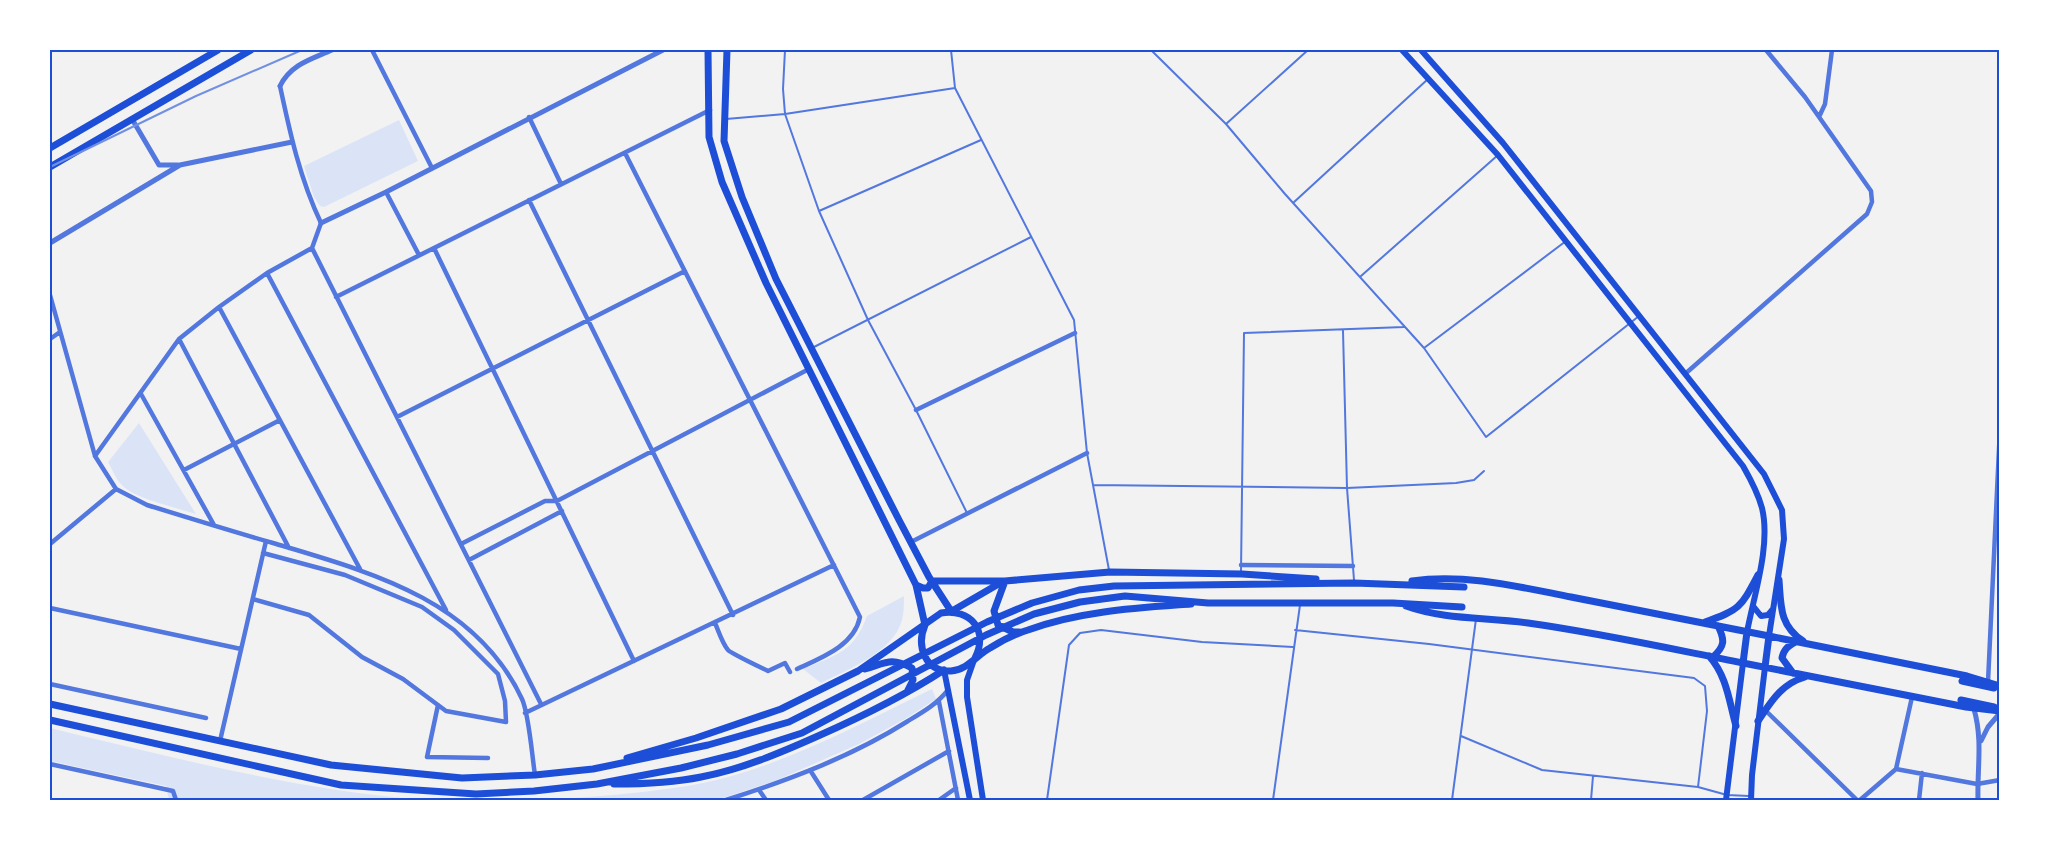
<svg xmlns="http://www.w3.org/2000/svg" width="2049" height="850" viewBox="0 0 2049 850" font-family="'Noto Sans',sans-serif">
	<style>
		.green { fill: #dbe4f7 }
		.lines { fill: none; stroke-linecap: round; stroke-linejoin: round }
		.service { stroke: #5277de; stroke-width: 2 }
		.minor { stroke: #5277de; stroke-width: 4.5 }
		.tertiary { stroke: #5277de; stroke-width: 5 }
		.secondary { stroke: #1d4ed8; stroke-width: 6 }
		.primary { stroke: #1d4ed8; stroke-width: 7 }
		.rail { stroke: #7290e2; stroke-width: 2 }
		.neatline { fill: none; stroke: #1d4ed8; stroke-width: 2 }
	</style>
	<rect width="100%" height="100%" fill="#f2f2f2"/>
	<path class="green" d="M 399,120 L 418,161 L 324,207 L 320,206 L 314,197 L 304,166 Z
		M 139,423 L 196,514 C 178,508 137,499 124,487 C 116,480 113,471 108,462 Z
		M 904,596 C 904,604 904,612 902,620 C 894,652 847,670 821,683 L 803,669 C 836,655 854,652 867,616 Z
		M 932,689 L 936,699 L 905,719 L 859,744 L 775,781 L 717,800 L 548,800 C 607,795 678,792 735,775 C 803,755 868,720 932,689 Z
		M 50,728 C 175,758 300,791 428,800 L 169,800 L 166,786 L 50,761 Z"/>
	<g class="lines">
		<path class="service" d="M 785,50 L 783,89 L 785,114 L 819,211 L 868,320 L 916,410 L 967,513
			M 951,50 L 955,88 L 1074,320 L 1087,453 L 1109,570
			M 1151,50 L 1226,124 L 1285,194 L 1424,348 L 1486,437 L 1639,316
			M 726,119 L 785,114 L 955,88
			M 1226,124 L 1308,50
			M 1293,203 L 1428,79
			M 819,211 L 981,140
			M 1361,276 L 1498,155
			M 1343,331 L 1347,488 L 1354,580
			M 814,347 L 1031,237
			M 1424,348 L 1566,241
			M 1093,485 L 1347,488 L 1456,483 L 1474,480 L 1484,471
			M 1241,571 L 1244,333 L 1404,327
			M 1295,630 L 1429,644 L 1694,678 L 1705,686 L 1707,711 L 1698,787
			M 1461,736 L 1542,770 L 1698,787 L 1727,795 L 1749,796
			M 1047,800 L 1069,645 L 1080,633 L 1101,630 L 1202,642 L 1293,647
			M 1273,800 L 1300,605
			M 1452,800 L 1476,619
			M 1591,800 L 1593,776"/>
		<path class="minor" d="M 372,50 L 432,168
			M 280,86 C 290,133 300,179 321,223 L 312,248 L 541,704
			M 529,117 L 561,184
			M 1819,117 L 1825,104 L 1832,50
			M 625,153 L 860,617 C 854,646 821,658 797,669
			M 386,192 L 419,255
			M 529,200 L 733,615
			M 434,248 L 634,661
			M 267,273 L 446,610
			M 50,295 L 95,456 L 116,489 L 147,505 C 189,518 231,531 273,543 C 370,572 475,599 522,699 C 529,714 532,756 535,775
			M 336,297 L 710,110
			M 219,307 L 360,569
			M 50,339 L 60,332
			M 179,339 L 289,548
			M 1685,374 L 1867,214 L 1872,202 L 1871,191 L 1805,97 L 1766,50
			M 141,394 L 214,525
			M 916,410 L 1075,333
			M 397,417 L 685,271
			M 95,456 L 179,339 L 219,307 L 267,273 L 312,248
			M 184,470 L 280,420
			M 911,542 L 1087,453
			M 50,544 L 116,489
			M 461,544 L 545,501 L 557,501 L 809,369
			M 469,560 L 562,511
			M 1241,565 L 1353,566
			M 253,599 L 309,615 L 362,657 L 403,679 L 446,711 L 506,722 L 505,701 L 498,674 L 454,630 L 422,607 L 345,575 L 263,553
			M 50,608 L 241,649
			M 715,623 C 719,632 722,643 728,650 C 730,653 762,668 768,671 L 785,663 L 790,672
			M 1988,682 L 2000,428
			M 50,684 L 206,718
			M 1912,697 L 1896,769 L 1977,784 L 2000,780
			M 939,702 L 958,800
			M 438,705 L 427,757 L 488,758
			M 1765,710 L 1857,800
			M 525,713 L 834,565
			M 220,741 L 266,541
			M 50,764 L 173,791 L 176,800
			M 810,770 L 829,800
			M 759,790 L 766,800
			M 726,800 C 789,780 853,756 908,721 C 923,712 937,704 948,690
			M 863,800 L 949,751
			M 939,800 L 956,788
			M 1860,800 L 1896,769
			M 1919,800 L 1922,773"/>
		<path class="tertiary" d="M 280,86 C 291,64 312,59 332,50
			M 132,119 L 159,165 L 178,165
			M 321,223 L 386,192 L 663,50
			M 50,243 L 180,165 L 292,142
			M 1974,709 C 1983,741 1977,768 1978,800
			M 1981,741 L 1988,727 L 2000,713"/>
		<path class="secondary" d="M 1402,50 L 1498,155 L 1743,466 C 1751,480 1758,493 1762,508 C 1771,545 1754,595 1747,632
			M 1421,50 L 1503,143 L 1764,474 L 1782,510 L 1784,539 L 1769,636
			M 1753,606 L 1761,616 L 1768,615 L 1773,609
			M 974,660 L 967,680 L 967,697 L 983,800
			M 944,670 L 970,800
			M 1726,800 L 1743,663
			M 1751,800 L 1752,775 L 1765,667"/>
		<path class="primary" d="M 708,50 L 709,137 L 722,182 L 766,283 L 916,585 L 925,625
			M 727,50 L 724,141 L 742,197 L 776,279 L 899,520 L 929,577 L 951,611
			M 50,148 L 218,50
			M 50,167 L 251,50
			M 1779,580 C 1781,605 1779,625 1803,641
			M 932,581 L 1005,581 L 1110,572 L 1242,574 L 1316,579
			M 1005,581 L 994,611 L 998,625 L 1013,632 L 1019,632
			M 1412,581 C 1464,573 1520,587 1571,597 C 1637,610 1703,623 1769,636 L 1765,667
			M 916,585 L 923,588 L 928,588 L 932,581
			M 1406,606 C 1445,620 1487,617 1528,623 C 1600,633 1672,649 1743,663
			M 952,611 L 1002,582
			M 1705,622 C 1740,610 1741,607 1758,575
			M 925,625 C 916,646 925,672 951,671 C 967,670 977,655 990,648 C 1001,641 1015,634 1028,630 C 1079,611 1137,608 1191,604
			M 1747,632 L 1743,663 L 1966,707 L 2000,711
			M 1769,636 L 1967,676 L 2000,686
			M 1709,656 C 1727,676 1729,701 1736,726
			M 1713,657 C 1725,646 1725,640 1718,626
			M 865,669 C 886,663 891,657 912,668 L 913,680 L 907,692
			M 1793,673 L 1782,658 C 1784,648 1789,646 1797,641
			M 1962,681 L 1994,688
			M 1961,700 L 1994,707
			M 50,704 L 331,765 L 462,778 L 535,775 L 593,769 L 708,745 L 789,722 L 987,622 L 1032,603 L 1079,590 L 1114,586 L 1354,583 L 1464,587
			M 50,720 L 341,785 L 476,794 L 534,791 L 597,784 L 681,768 L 737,754 L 802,733 L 986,635 L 1034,614 L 1080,602 L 1125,596 L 1208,603 L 1393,603 L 1462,607
			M 1758,721 C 1771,702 1781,684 1805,677
			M 627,758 L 696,738 L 781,709 L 858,671 L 941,613 C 970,608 989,630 975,658
			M 614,784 C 643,784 672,783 701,777 C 742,769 780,753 818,736 C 861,717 904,696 944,670"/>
		<path class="rail" d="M 50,167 L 196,96 L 302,50"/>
	</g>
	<rect width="2049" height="850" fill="none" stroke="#ffffff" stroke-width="102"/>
	<rect x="51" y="51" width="1947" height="748" class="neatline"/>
</svg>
